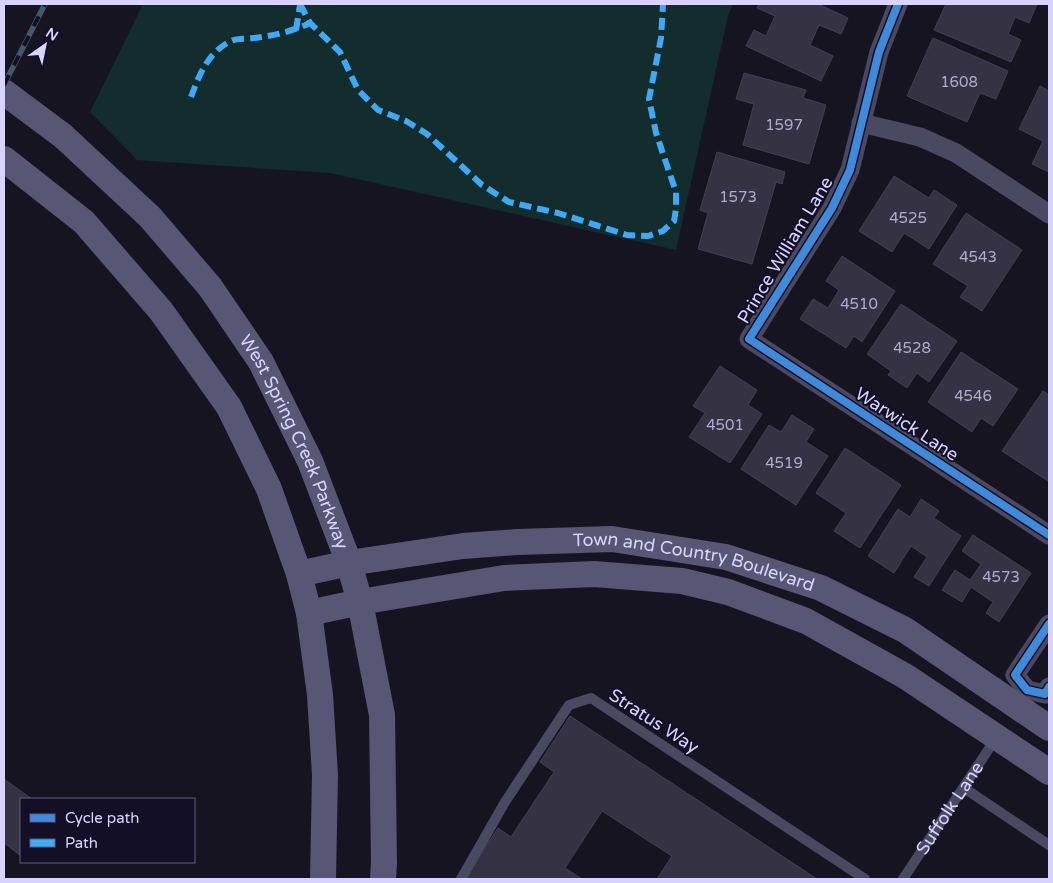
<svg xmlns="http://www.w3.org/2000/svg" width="1053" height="883" viewBox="0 0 1053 883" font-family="'Varela Round',sans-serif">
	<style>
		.green { fill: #132c2d }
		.building { fill: #343243; stroke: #433f54 }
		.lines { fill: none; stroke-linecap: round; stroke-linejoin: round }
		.lane { stroke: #4a4962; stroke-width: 10 }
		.street { stroke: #4a4962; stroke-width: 19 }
		.secondary { stroke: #575674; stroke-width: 26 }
		.rail-casing { stroke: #43596b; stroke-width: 5.5 }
		.rail { stroke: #130f26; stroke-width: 4; stroke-dasharray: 11; stroke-linecap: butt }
		.quiet { stroke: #3fa9f5; stroke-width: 6; stroke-dasharray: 12 6; stroke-linecap: butt }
		.cycleway-casing { stroke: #130f26; stroke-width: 11 }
		.cycleway { stroke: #408adc; stroke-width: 8 }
		.labels { text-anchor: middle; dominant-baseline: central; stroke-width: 4; stroke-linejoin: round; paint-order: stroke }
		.number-label { font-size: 15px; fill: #b0acd0 }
		.street-label { font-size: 18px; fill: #d9d4ff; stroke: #130f26 }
	</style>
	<rect width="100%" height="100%" fill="#161421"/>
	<path class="green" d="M 143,4 L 733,4 L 728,16 L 676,250 L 330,173 L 137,160 L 90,112 Z"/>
	<path class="building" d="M 759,4 L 818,4 L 848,18 L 841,34 L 819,25 L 810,45 L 833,56 L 821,81 L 746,46 L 754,30 L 766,36 L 775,16 L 757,8 Z
		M 946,4 L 1037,4 L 1029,23 L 1015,17 L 1008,34 L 1021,40 L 1011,62 L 934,30 Z
		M 933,38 L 1008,71 L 996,99 L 980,93 L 967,122 L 907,96 Z
		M 744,73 L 806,90 L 803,98 L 826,105 L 809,164 L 743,145 L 754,104 L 736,99 Z
		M 1040,86 L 1049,91 L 1049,172 L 1032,164 L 1043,141 L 1019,129 Z
		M 717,152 L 785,172 L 782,184 L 776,182 L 752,264 L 698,249 L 708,213 L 700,210 Z
		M 894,176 L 929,198 L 934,190 L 957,205 L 929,249 L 904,233 L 892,252 L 859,231 Z
		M 966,213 L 1022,250 L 982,311 L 960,297 L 968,286 L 933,264 Z
		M 842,256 L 895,291 L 862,342 L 854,336 L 846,348 L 800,319 L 813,299 L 828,308 L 839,290 L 826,281 Z
		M 901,304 L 957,341 L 929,382 L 917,373 L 907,388 L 888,375 L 891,371 L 867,354 Z
		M 961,352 L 1018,389 L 993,426 L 981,418 L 972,432 L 928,402 Z
		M 720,366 L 757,390 L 748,405 L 762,414 L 730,463 L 689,437 L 705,413 L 693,406 Z
		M 1043,391 L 1049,395 L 1049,479 L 1048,481 L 1002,451 Z
		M 792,415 L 814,429 L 806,442 L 828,456 L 796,505 L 741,469 L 769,425 L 781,432 Z
		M 845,448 L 901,485 L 860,548 L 834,531 L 846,513 L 816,493 Z
		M 921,499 L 939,511 L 934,518 L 961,536 L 929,586 L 914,577 L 927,557 L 911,546 L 894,573 L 868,556 L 898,509 L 910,517 Z
		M 973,535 L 1031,573 L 999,622 L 986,613 L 993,602 L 971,587 L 962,602 L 942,590 L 955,570 L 970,580 L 981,564 L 962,551 Z
		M 570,716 L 817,879 L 657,879 L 672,856 L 602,811 L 565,868 L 582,879 L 468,879 L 465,878 L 498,828 L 511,837 L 554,772 L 540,762 Z
		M 4,779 L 32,799 L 21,799 L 21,856 L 4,843 Z"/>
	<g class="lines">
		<g class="lane">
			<path d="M 964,788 L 1049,845"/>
			<path d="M 461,879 L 505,802 L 569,705 L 591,698 L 865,879"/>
			<path id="s1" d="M 903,879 L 996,738"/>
		</g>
		<path class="street" d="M 898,4 L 879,52 L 850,170 L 832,208 L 749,339 L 1049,535
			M 861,123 L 920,137 L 956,153 L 1049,214
			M 1049,624 L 1015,675 L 1027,690 L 1045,694 L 1049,687"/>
		<g class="secondary">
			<path id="s2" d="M 4,92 L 63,136 L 150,217 L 210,287 L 261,362 L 310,461 L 349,563 L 360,602 L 382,715 L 384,863 L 383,879"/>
			<path d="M 4,159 L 84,222 L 161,311 L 229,407 L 269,489 L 299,574 L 309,613 L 320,695 L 325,775 L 323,879"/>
			<path id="s3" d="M 299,574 L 349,563 L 463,546 L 517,542 L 612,539 L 726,557 L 821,588 L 905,630 L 1049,728"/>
			<path d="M 309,613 L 360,602 L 504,578 L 594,574 L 682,581 L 728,592 L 806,621 L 905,676 L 1049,772"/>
		</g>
		<g class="rail-casing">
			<path id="rail" d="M 4,85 L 45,4"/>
		</g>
		<use href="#rail" class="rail"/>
		<path class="quiet" d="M 300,4 L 310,23 L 340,52 L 358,90 L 378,110 L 406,121 L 427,134 L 482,185 L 509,202 L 558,213 L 627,235 L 648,236 L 663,231 L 674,221 L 676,209 L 676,192 L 656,133 L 649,99 L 661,38 L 663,4
			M 296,30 L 300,5
			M 191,97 C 199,75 208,52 231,41 C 237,38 247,39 254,38 C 273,36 293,31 310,23"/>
		<g class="cycleway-casing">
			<path id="cycleway" d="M 898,4 L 879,52 L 850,170 L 832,208 L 749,339 L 1049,535
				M 1049,624 L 1015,675 L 1027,690 L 1045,694 L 1049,687"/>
		</g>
		<use href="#cycleway" class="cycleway"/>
	</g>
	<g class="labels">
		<g class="number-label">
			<text x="959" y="82">1608</text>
			<text x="784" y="125">1597</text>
			<text x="738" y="197">1573</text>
			<text x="908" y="218">4525</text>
			<text x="978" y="257">4543</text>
			<text x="859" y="304">4510</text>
			<text x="912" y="348">4528</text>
			<text x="973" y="396">4546</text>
			<text x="725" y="425">4501</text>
			<text x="784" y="463">4519</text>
			<text x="1001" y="577">4573</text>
		</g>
		<g class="street-label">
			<text transform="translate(785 250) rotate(-59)">Prince William Lane</text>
			<text transform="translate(907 424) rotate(33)">Warwick Lane</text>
			<text stroke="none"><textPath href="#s2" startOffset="462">West Spring Creek Parkway</textPath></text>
			<text stroke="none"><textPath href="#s3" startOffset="400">Town and Country Boulevard</textPath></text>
			<text transform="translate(654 721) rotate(33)">Stratus Way</text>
			<text stroke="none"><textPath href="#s1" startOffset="85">Suffolk Lane</textPath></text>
		</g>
	</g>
	<rect width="1053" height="883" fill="none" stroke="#d9d4ff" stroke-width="10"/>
	<rect x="20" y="798" width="175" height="65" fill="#130f26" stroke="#625e7d"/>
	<rect x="30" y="814" width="25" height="8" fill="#408adc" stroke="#625e7d"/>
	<text x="65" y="823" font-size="15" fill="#d9d4ff">Cycle path</text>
	<rect x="30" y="839" width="25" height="8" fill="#3fa9f5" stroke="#625e7d"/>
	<text x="65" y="848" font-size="15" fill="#d9d4ff">Path</text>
	<g transform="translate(45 45) rotate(33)" stroke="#130f26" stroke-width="4" paint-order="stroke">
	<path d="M0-4L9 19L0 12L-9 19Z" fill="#d9d4ff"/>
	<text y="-8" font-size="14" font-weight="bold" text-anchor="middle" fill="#d9d4ff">N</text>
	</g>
</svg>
